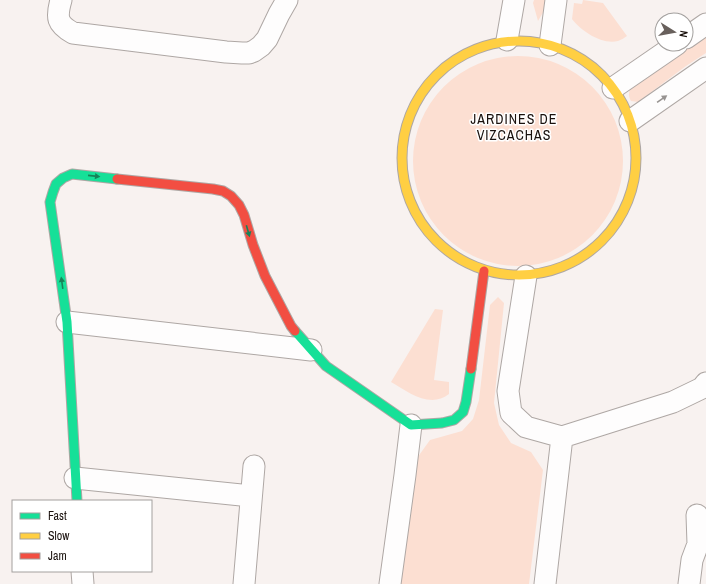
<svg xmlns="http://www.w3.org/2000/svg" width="706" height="584" viewBox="0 0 706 584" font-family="'Archivo Narrow',sans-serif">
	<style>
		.green { fill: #fcdfd2 }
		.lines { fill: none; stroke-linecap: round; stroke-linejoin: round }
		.street-casing { stroke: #aea7a4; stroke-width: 23 }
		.fast-casing { stroke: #aea7a4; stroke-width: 11 }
		.slow-casing { stroke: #aea7a4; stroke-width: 11 }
		.jam-casing { stroke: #aea7a4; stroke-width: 11 }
		.street { stroke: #fefdfd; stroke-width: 21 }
		.fast { stroke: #16e098; stroke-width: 9 }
		.slow { stroke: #ffcf43; stroke-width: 9 }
		.jam { stroke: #f24e42; stroke-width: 9 }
		.oneway { fill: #979391 }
		.oneway2 { fill: #188359 }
		.labels { text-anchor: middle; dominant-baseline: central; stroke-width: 3; stroke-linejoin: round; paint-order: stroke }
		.neighbourhood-label { font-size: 14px; letter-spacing: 1px; fill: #1a110d; stroke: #fff }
	</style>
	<rect width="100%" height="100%" fill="#f8f2f0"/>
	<path class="green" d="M 534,0 L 548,0 L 548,4 L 538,21 L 533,3 Z
		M 583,0 L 603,3 L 627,36 C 624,38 621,40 618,41 C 602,45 581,31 572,19 L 574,3 L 582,4 Z
		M 706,36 L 706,53 L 686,66 L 638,102 L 631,101 C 627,94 629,89 635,83 Z
		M413 161a105 105 0 1 1 210 0a105 105 0 1 1-210 0Z
		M 498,297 L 504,303 L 494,403 L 499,425 L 511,443 L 531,452 L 543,470 L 529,584 L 401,584 L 417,458 L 430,440 L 462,431 L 473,419 L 479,400 L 490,305 Z
		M 435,309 L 443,310 L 434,380 L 449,382 L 449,394 C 430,409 408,392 391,382 Z"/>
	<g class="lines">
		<g class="street-casing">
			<path id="street" d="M 61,0 C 56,18 57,24 73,33 L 226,52 L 242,53 L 249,53 L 254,51 L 261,46 L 267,39 L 279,14 L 287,0
				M 686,38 L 706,24
				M 507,40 L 514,0
				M 550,45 L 556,0
				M 613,88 L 677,44
				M 630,121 L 706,68
				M 526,276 L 508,391 L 511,413 L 526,427 L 562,437 L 673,402 L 702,388 L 706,383
				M 67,322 L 311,350
				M 75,478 L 251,496
				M 82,571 L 83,584
				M 244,584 L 254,466
				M 390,584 L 405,475 L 411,425
				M 545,584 L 562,437
				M 689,584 L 692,560 L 698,544 L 697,515"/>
		</g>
		<g class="fast-casing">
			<path id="fast" d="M 295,331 L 326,366 L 411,425 L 442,423 L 454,420 L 463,412 L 466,402 L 471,369
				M 77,501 L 67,322 L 50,202 L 53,192 L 56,184 L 63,178 L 72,174 L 117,179"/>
		</g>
		<g class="slow-casing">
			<path id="slow" d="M402 158a117 117 0 1 1 234 0a117 117 0 1 1-234 0Z"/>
		</g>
		<g class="jam-casing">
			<path id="jam" d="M 117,179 L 213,189 L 223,191 L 231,196 L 239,205 L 244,215 L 253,245 L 265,276 L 291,326 L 295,331
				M 471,369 L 484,271"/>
		</g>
		<use href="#street" class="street"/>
		<use href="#fast" class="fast"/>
		<use href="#slow" class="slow"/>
		<use href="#jam" class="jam"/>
	</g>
	<defs><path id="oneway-solid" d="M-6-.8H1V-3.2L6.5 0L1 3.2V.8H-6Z"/></defs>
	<use class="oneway" href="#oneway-solid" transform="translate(662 99) rotate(-35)"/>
	<g class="oneway2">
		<use href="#oneway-solid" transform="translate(94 176) rotate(6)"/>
		<use href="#oneway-solid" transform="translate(248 231) rotate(74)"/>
		<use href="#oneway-solid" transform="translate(62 283) rotate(-98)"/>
	</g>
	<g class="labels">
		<g class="neighbourhood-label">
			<text x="514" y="119">JARDINES DE<tspan x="514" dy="16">VIZCACHAS</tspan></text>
		</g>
	</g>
	<rect x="12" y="500" width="140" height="72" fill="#ffffff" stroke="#a3a09e"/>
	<rect x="20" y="513" width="20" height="6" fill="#16e098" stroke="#a3a09e"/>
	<text x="48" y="520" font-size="12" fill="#1a110d">Fast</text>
	<rect x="20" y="533" width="20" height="6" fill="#ffcf43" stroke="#a3a09e"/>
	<text x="48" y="540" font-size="12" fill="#1a110d">Slow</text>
	<rect x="20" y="553" width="20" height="6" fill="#f24e42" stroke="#a3a09e"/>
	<text x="48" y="560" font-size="12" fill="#1a110d">Jam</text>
	<g transform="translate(674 32) rotate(101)"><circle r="19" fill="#ffffff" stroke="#a3a09e"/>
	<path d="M0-3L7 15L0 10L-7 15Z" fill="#68605c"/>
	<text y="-6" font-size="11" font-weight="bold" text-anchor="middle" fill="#1a110d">N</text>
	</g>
</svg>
